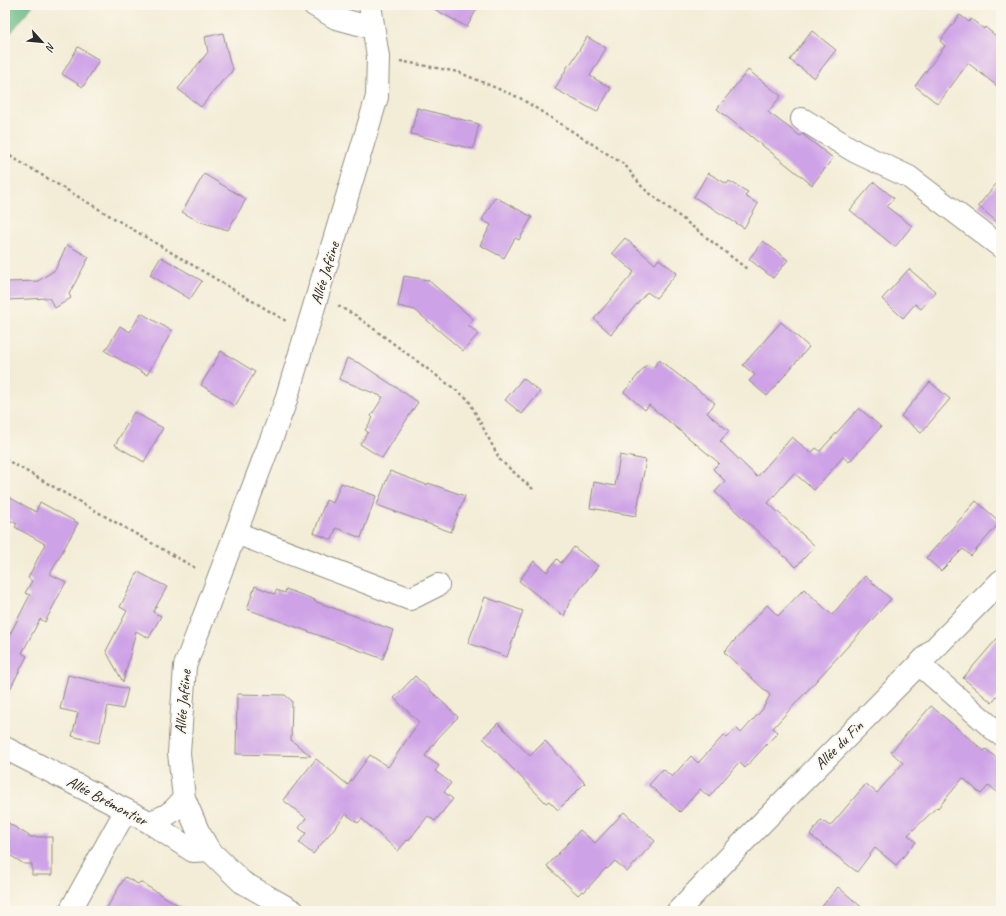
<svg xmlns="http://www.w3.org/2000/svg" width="1006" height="916" viewBox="0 0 1006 916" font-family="Caveat,sans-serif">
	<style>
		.forest { fill: #6cbd88; stroke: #4c745a }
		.building { fill: #cea2e7 }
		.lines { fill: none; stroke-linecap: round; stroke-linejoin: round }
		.minor-casing { stroke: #8f8c81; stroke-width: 24 }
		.path { stroke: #8f8c81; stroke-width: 2.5; stroke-dasharray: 3 3; stroke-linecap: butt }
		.minor { stroke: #fff; stroke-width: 22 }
		.labels { text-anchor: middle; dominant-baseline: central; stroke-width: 3.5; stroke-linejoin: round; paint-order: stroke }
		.street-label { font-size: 16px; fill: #2b2b2b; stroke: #fbf7ec }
	</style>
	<rect width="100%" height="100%" fill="#fbf7ec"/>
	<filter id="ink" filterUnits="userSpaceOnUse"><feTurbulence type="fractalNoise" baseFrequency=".025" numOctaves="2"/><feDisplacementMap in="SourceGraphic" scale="8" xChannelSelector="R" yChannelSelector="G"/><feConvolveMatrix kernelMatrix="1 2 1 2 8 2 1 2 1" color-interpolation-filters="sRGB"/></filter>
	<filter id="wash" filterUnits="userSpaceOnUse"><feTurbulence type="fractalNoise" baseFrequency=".012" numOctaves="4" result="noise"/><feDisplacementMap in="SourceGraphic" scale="16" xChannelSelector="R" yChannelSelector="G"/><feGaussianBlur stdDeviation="0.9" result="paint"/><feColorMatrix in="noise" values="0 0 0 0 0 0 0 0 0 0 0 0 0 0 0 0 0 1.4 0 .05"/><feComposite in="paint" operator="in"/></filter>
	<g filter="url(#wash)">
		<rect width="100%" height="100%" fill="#f3edd7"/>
		<path class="forest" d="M 5,5 L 33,5 L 5,40 Z"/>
		<g id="blocks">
			<path class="building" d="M 427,5 L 479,5 L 467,27 Z
				M 960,15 L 969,22 L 971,19 L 984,29 L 985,27 L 1001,40 L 1001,89 L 968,63 L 938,104 L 915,86 L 945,46 L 940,41 Z
				M 812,31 L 836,50 L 814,78 L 790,60 Z
				M 223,33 L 230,63 L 233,69 L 230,74 L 224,79 L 201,107 L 178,89 L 208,52 L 205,37 Z
				M 587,37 L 606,48 L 590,76 L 611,88 L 597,112 L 555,89 L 569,64 L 570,65 Z
				M 78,47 L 99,60 L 83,87 L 62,74 Z
				M 748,70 L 781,96 L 768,112 L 800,136 L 802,134 L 833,158 L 812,185 L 717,109 Z
				M 417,108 L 479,124 L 473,149 L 411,134 Z
				M 708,173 L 727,184 L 729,181 L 748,192 L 745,196 L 758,204 L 744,228 L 694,197 Z
				M 204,174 L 246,199 L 228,230 L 198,221 L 182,212 Z
				M 1001,178 L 1001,225 L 978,206 Z
				M 874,182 L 894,198 L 887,207 L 912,226 L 895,247 L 850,210 Z
				M 495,197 L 532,217 L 519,240 L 515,238 L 504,258 L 480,245 L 491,225 L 482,220 Z
				M 625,238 L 655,264 L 659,259 L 677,273 L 656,298 L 647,292 L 611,334 L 594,319 L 634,272 L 612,253 Z
				M 763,241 L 788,260 L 773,278 L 749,259 Z
				M 67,245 L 89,257 L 69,294 L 71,298 L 55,308 L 49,298 L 8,300 L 7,282 L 38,281 L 55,270 Z
				M 161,257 L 202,281 L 190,299 L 150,275 Z
				M 909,269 L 936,292 L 921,309 L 915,304 L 903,318 L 882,299 Z
				M 404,276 L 428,280 L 473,319 L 468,325 L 478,334 L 463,351 L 415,310 L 398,306 Z
				M 141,313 L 172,331 L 147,375 L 105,351 L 120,326 L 130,332 Z
				M 781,322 L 809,347 L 767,396 L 749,381 L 755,375 L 743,365 Z
				M 221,351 L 255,372 L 235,406 L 201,385 Z
				M 347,358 L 361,364 L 418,402 L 382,458 L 360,444 L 368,432 L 365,430 L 373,418 L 371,416 L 383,397 L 339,379 Z
				M 659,360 L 715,403 L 707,413 L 729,431 L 720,441 L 757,477 L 792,437 L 811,453 L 816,448 L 820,451 L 859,408 L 881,427 L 849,462 L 843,457 L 814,490 L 794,473 L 768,503 L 815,546 L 796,567 L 715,492 L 725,481 L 713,469 L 719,463 L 649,405 L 645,410 L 624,392 L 647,364 L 653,368 Z
				M 523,378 L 540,392 L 522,414 L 505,400 Z
				M 930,382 L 950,399 L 921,433 L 901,416 Z
				M 134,412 L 163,428 L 144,462 L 115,445 Z
				M 620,455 L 646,460 L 636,516 L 590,508 L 594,482 L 615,486 Z
				M 390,471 L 427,485 L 428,483 L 465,496 L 451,532 L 377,505 Z
				M 341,483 L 376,496 L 361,538 L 336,528 L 332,540 L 314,533 L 326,500 L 333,503 Z
				M 5,495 L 36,512 L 40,502 L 78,523 L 50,574 L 66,582 L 45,622 L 40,619 L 22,653 L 27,656 L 5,699 L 5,644 L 30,595 L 25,593 L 32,581 L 28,578 L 45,544 L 15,527 L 17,524 L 5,518 Z
				M 976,501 L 1000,522 L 971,556 L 963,549 L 941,571 L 926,558 Z
				M 574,547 L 598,566 L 569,603 L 564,616 L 519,581 L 534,561 L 547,572 L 557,559 L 561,563 Z
				M 138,572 L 167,587 L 153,612 L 161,616 L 149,638 L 136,631 L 123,682 L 106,651 L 127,611 L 120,607 Z
				M 865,576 L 891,599 L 773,728 L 778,732 L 745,768 L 739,762 L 709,797 L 700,789 L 680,812 L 649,785 L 663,769 L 672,777 L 691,756 L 698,763 L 724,735 L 727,738 L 736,728 L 741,733 L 762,710 L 770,695 L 724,652 L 767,605 L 778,616 L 804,589 L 832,615 Z
				M 255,586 L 275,594 L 276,590 L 285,593 L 286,589 L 315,600 L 314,601 L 393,630 L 383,659 L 247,609 Z
				M 485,597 L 523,611 L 507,657 L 468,643 Z
				M 1001,634 L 1001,692 L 992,703 L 963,678 Z
				M 68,675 L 128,689 L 123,709 L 108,706 L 99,743 L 72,736 L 78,713 L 60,709 Z
				M 415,676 L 458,717 L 438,738 L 425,756 L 439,766 L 435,771 L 451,783 L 444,792 L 453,799 L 435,821 L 428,816 L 408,841 L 407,840 L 398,851 L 362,819 L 358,823 L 346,814 L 313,854 L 299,843 L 306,833 L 299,828 L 306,818 L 283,800 L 316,759 L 348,785 L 370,755 L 388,767 L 419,722 L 394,698 Z
				M 237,694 L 285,695 L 292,701 L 291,740 L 311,756 L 236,754 Z
				M 931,706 L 984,751 L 986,749 L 1001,762 L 1001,796 L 989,785 L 981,794 L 963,778 L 938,808 L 937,807 L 908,835 L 916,842 L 896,865 L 875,848 L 857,872 L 810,835 L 821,820 L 830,826 L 866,784 L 877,793 L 903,763 L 891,752 Z
				M 498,723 L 530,756 L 545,741 L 585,783 L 558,810 L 549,801 L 546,803 L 483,738 Z
				M 624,812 L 655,841 L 627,872 L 615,861 L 607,869 L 606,868 L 584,892 L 582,891 L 578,895 L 547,866 L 580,830 L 595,843 Z
				M 5,821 L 31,837 L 52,837 L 52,875 L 32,875 L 32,864 L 24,864 L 5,852 Z
				M 125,877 L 138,884 L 140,882 L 188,911 L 105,911 Z
				M 838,887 L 866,911 L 818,911 Z"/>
		</g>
	</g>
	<g filter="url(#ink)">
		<use href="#blocks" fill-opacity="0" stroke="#8f8c81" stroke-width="1"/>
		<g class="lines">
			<g class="minor-casing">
				<path id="minor" d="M 314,5 L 336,18 L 373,28
					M 802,119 L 856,152 L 909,177 L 1001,247
					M 236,533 L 410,599 L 438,585
					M 919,664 L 998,733 L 1001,733
					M 5,748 L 149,822 L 193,851 L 209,850
					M 149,822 C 166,817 174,812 184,798
					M 70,911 L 126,810
					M 293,911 L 242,882 L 209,850 L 198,831 L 184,798 L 179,753 L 185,666 L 285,403 L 377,97 L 378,57 L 370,5
					M 678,911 L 751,834 L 1001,581"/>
			</g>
			<path class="path" d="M 400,61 L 458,72 L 520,98 L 625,165 L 643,188 L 747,269
				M 5,153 L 286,321
				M 338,306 L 355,315 L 468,399 L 500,460 L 534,490
				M 5,459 L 197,569"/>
			<use href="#minor" class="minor"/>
		</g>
	</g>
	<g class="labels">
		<g class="street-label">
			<text transform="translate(325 273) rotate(-73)">Allée Jaféine</text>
			<text transform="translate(183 702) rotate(-85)">Allée Jaféine</text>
			<text transform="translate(839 745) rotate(-45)">Allée du Fin</text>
			<text transform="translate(107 801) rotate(28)">Allée Brémontier</text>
		</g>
	</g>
	<rect width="1006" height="916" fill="none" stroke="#fbf7ec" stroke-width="20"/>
	<g transform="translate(42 42) rotate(117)" stroke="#fbf7ec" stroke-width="3" paint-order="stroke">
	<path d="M0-3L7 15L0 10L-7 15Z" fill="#2b2b2b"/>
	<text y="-6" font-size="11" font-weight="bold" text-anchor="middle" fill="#2b2b2b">N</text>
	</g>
</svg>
